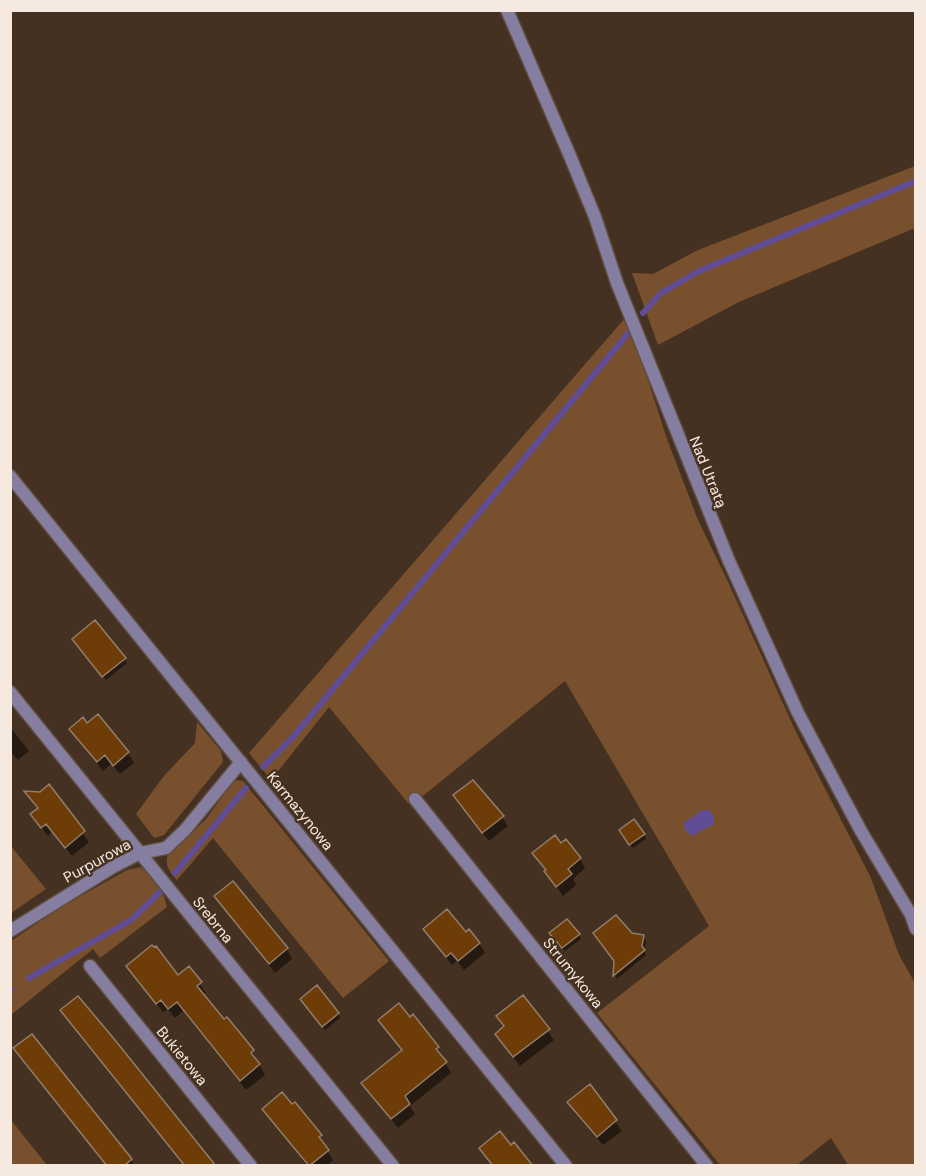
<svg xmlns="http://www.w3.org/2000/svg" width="926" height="1176" viewBox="0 0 926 1176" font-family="'DM Sans',sans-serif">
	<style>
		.green { fill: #78502e }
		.water { fill: #614d96 }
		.shadow { fill: #0007 }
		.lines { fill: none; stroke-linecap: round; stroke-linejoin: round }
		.stream { stroke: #614d96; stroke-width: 6 }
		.building { fill: #6e3c06; stroke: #937d6b; stroke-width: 1.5 }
		.minor-casing { stroke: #604f40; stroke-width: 15 }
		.minor { stroke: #857ea1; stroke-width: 12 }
		.labels { text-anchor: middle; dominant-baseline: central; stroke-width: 4.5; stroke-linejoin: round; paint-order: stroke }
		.street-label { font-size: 15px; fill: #f6eae0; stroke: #443121 }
	</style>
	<rect width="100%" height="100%" fill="#443121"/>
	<path class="green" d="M 915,166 L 915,228 L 739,302 L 658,345 L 632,273 L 653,274 L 698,250 Z
		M 625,318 L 640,355 L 666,436 L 698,520 L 729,584 L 796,732 L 871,878 L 899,955 L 915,983 L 915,1165 L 848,1165 L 831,1138 L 797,1165 L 720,1165 L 597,1013 L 709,926 L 565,681 L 424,795 L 408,803 L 329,707 L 271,780 L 249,753 Z
		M 197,722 L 221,751 L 223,762 L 164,835 L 154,838 L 136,814 L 163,777 L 195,743 Z
		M 234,780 L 243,781 L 389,961 L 343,998 L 213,838 L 177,880 C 168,870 165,866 168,852 L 184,840 L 206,819 Z
		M 10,845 L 46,889 L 11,913 L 10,913 Z
		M 141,867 C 155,879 163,889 167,907 L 100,958 L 93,949 L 11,1015 L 11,941 L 61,907 L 127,870 Z
		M 10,1120 L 11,1120 L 47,1165 L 11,1165 Z"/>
	<path class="water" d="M 703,810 L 709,810 L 714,816 L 714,824 L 692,836 L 686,831 L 683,823 Z"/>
	<path class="shadow" d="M 77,643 L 124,659 L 127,663 L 106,680 Z
		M 97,716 L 128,753 L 134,763 L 120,774 L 111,764 L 103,771 L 71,729 L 87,725 Z
		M 10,727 L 29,751 L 18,760 L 10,751 Z
		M 49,786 L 89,842 L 72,856 L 52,832 L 48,836 L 32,815 L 38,810 L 27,793 L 40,793 Z
		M 461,805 L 502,817 L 508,826 L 489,841 Z
		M 623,834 L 644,835 L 646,839 L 633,848 Z
		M 580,859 L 585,868 L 573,879 L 576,885 L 563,896 L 540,863 Z
		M 233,883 L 287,949 L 292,959 L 275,973 L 222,906 L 216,897 Z
		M 425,929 L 465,934 L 479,943 L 485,953 L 464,970 L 457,961 L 452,965 Z
		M 579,935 L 581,939 L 565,951 L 554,938 Z
		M 632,935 L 643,936 L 646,941 L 644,951 L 646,955 L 617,979 L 615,975 L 616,961 Z
		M 128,966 L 178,977 L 188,968 L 206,993 L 203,996 L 252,1051 L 265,1075 L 246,1090 L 183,1011 L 175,1018 L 168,1009 L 163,1012 Z
		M 523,997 L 554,1040 L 520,1066 L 503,1044 L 505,1028 Z
		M 304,1004 L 338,1013 L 340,1018 L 325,1030 Z
		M 62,1011 L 185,1166 L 68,1020 Z
		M 380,1021 L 437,1048 L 451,1073 L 410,1106 L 415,1114 L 398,1128 L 369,1093 L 363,1084 L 402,1052 Z
		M 31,1036 L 135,1166 L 107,1166 L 21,1058 L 15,1049 Z
		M 590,1086 L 622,1131 L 603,1145 L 574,1112 L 569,1102 Z
		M 295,1104 L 326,1146 L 325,1147 L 333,1160 L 327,1166 L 307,1166 L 264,1109 L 292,1106 Z"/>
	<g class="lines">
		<path class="stream" d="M 643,313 L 661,293 L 699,271 L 916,181
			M 263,767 L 293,737 L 630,331
			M 175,873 L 246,788
			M 29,978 L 131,920 L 160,892
			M 10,989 L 11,989"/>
	</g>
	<path class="building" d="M 95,620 L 126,658 L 102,677 L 72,639 Z
		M 98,714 L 129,752 L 113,766 L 105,755 L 97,762 L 69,729 L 83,717 L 87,723 Z
		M 473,780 L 504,816 L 482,833 L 453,795 Z
		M 49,784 L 85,831 L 65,848 L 46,824 L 41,828 L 30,814 L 38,808 L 24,791 L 40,792 Z
		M 634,819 L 645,834 L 629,845 L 619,830 Z
		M 555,835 L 561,843 L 566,839 L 581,858 L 568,869 L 572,874 L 556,887 L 544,871 L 546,870 L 532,853 Z
		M 233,881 L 288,948 L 269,964 L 214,896 Z
		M 447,909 L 466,932 L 469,929 L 480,943 L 458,961 L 451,953 L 446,957 L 423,929 Z
		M 616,915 L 632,933 L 644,935 L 642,946 L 645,950 L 613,976 L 614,961 L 593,933 Z
		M 567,919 L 580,934 L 562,948 L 549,933 Z
		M 152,945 L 154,947 L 156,946 L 178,975 L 189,966 L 202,982 L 197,986 L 224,1019 L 227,1017 L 254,1050 L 251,1053 L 260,1064 L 240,1081 L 177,1002 L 168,1009 L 161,1000 L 156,1004 L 126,966 Z
		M 317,985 L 339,1013 L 322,1027 L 300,999 Z
		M 523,995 L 550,1029 L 513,1057 L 495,1034 L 504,1026 L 496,1016 Z
		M 78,996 L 115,1040 L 216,1166 L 185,1166 L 60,1010 Z
		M 399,1003 L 410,1017 L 413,1014 L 439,1047 L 436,1049 L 447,1062 L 405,1096 L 410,1104 L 391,1119 L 361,1083 L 402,1050 L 378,1020 Z
		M 32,1034 L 132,1159 L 124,1166 L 107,1166 L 13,1048 Z
		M 590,1084 L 617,1120 L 597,1137 L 567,1102 Z
		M 282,1092 L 292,1104 L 295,1102 L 322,1135 L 319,1137 L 329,1150 L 309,1166 L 262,1109 Z
		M 500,1131 L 511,1145 L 514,1142 L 533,1166 L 493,1166 L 479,1148 Z"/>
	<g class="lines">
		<g class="minor-casing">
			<path id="minor" d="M 507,10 L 570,156 L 595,217 L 617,283 L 729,561 L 798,713 L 861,831 L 911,915 L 916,929
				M 10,476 L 566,1166
				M 10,692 L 393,1166
				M 415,799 L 707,1166
				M 10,931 L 113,867 L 140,853 L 166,848 L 185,830 L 241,762
				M 90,966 L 251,1166"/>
		</g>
		<use href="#minor" class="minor"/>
	</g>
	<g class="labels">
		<g class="street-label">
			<text transform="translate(708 472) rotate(68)">Nad Utratą</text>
			<text transform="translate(300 811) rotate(51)">Karmazynowa</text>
			<text transform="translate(97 861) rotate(-29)">Purpurowa</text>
			<text transform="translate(213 920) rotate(51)">Srebrna</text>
			<text transform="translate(573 973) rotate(51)">Strumykowa</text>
			<text transform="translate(182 1056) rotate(51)">Bukietowa</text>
		</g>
	</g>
	<rect width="926" height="1176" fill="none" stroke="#f6eae0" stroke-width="24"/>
</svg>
